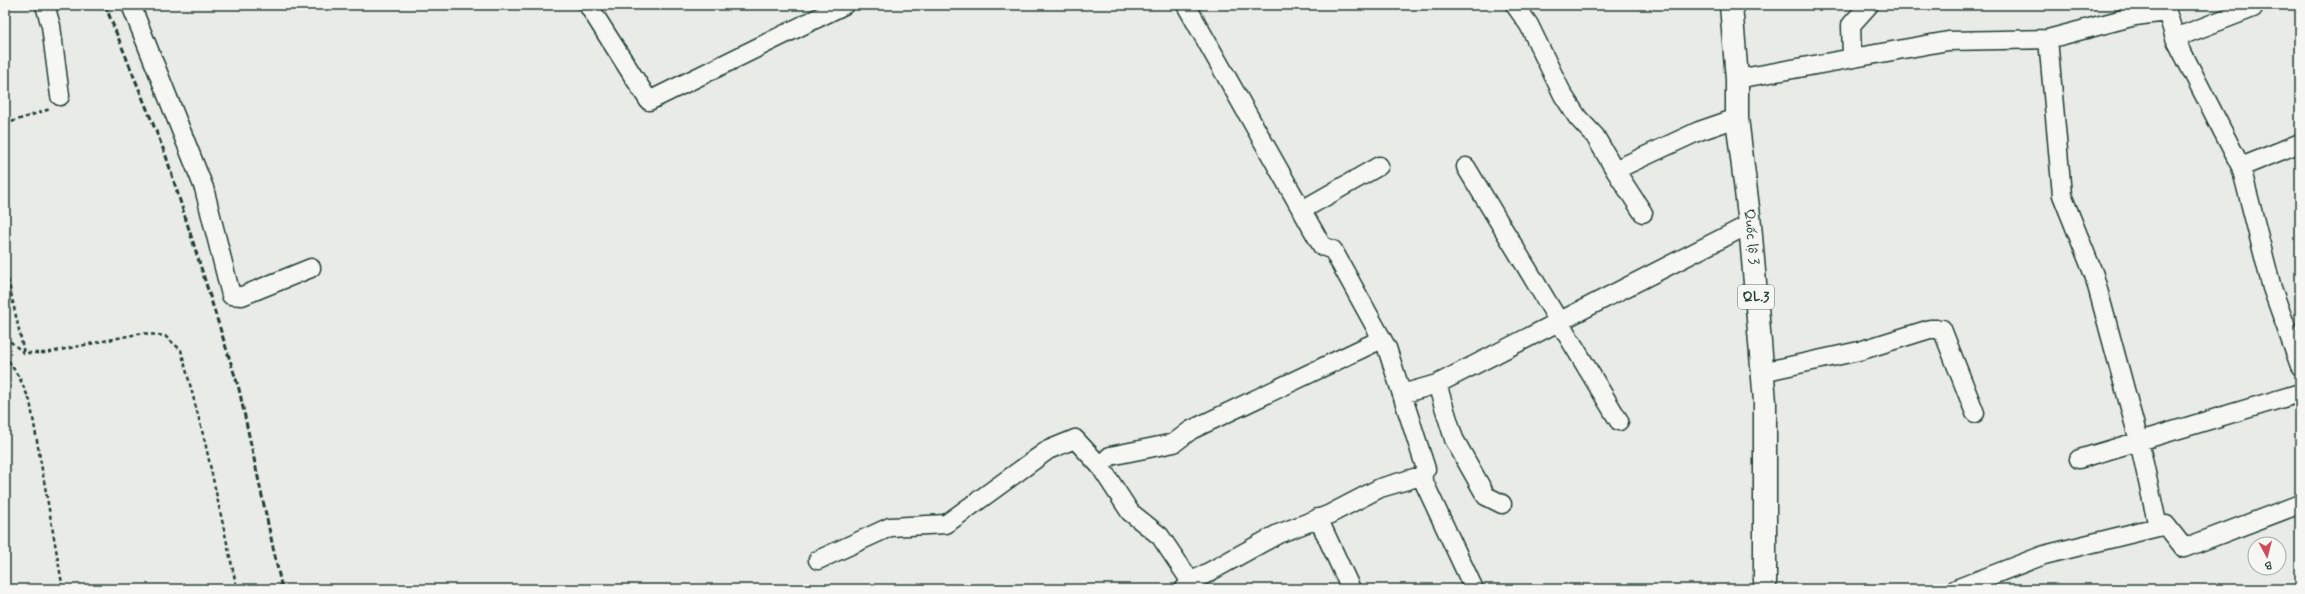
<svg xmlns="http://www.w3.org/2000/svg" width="2305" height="594" viewBox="0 0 2305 594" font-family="Mynerve,sans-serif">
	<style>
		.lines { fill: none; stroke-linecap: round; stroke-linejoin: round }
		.street-casing { stroke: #1f3d34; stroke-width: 21 }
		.highway-casing { stroke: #1f3d34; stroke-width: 25 }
		.path { stroke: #1f3d34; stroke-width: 2.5; stroke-dasharray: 4 3; stroke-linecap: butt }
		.street { stroke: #f6f6f2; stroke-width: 18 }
		.highway { stroke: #f6f6f2; stroke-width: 22 }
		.rail { stroke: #1f3d34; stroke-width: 3; stroke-dasharray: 6 3; stroke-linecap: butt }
		.labels { text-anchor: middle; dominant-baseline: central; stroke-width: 4; stroke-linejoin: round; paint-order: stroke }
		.shield { fill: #f6f6f2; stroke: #60746d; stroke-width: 1 }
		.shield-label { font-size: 14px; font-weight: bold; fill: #1f3d34 }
		.street-label { font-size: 15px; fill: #1f3d34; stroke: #f6f6f2 }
	</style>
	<rect width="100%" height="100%" fill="#e9ebe7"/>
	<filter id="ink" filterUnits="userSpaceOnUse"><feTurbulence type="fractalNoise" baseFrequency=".025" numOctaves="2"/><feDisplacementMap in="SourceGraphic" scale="8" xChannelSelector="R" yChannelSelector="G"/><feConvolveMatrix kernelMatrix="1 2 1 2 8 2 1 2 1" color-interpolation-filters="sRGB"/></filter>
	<g filter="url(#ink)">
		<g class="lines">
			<g class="street-casing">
				<path id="street" d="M 45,5 L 51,26 L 60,96
					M 131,5 L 204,188 L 231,295 L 242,296 L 311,268
					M 588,5 L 649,101 L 844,5
					M 1515,5 L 1529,25 L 1563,95 L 1578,118 L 1595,136 L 1615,170 L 1699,131 L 1737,118
					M 2175,38 L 2253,8
					M 2048,39 L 2062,195 L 2094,275 L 2139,441 L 2158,527
					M 1852,57 L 1851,25 L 1869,5
					M 1737,79 L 1948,41 L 2048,39 L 2135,16 L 2167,12 L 2175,38 L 2241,167 L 2272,288 L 2300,366
					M 1466,167 L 1619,421
					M 2241,167 L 2300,143
					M 1615,170 L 1643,213
					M 1302,210 L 1379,166
					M 1762,372 L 1859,351 L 1930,329 L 1942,329 L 1975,413
					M 1402,394 L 1437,384
					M 2079,459 L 2300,393
					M 1421,476 L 1474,589
					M 1502,504 L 1486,496 L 1454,439 L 1437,384 L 1750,224
					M 1318,518 L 1351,589
					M 818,560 L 890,527 L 946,524 L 1048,450 L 1075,439 L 1100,466
					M 1191,582 L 1160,536 L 1130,512 L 1100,466 L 1110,456 L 1174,443 L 1191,430 L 1382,339
					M 1184,589 L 1191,582 L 1278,534 L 1328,515 L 1380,488 L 1421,476 L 1426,469 L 1387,348 L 1333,250 L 1322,246 L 1186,5
					M 1956,589 L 2044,555 L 2166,525 L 2184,548 L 2300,504"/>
			</g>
			<g class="highway-casing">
				<g id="highway">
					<path id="s1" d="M 1731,5 L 1737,79 L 1737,118 L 1750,224 L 1765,402 L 1765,589"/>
				</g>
			</g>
			<path class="path" d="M 5,124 L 50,109
				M 5,266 L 24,353
				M 5,337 L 24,353 L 46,353 L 142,333 L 165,336 L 181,350 L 205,442 L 237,589
				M 5,355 L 20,379 L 30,401 L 63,589"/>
			<use href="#street" class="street"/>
			<use href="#highway" class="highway"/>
			<path class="rail" d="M 105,5 L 166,156 L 239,389 L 282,589"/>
		</g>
	</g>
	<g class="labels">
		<rect class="shield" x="1738" y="285" width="36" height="24" rx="3"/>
		<g class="shield-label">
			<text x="1756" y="297">QL.3</text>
		</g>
		<g class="street-label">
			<text stroke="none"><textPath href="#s1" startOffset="233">Quốc lộ 3</textPath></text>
		</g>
	</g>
	<rect width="2305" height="594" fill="none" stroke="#f6f6f2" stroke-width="20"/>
	<rect x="10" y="10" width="2285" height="574" fill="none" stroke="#1f3d34" stroke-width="1.5" filter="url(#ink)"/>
	<g transform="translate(2267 556) rotate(173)"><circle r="19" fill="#f6f6f2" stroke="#a0aca6"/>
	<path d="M0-3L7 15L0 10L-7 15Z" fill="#d1495b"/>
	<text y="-6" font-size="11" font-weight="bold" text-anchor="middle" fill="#1f3d34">B</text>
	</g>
</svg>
